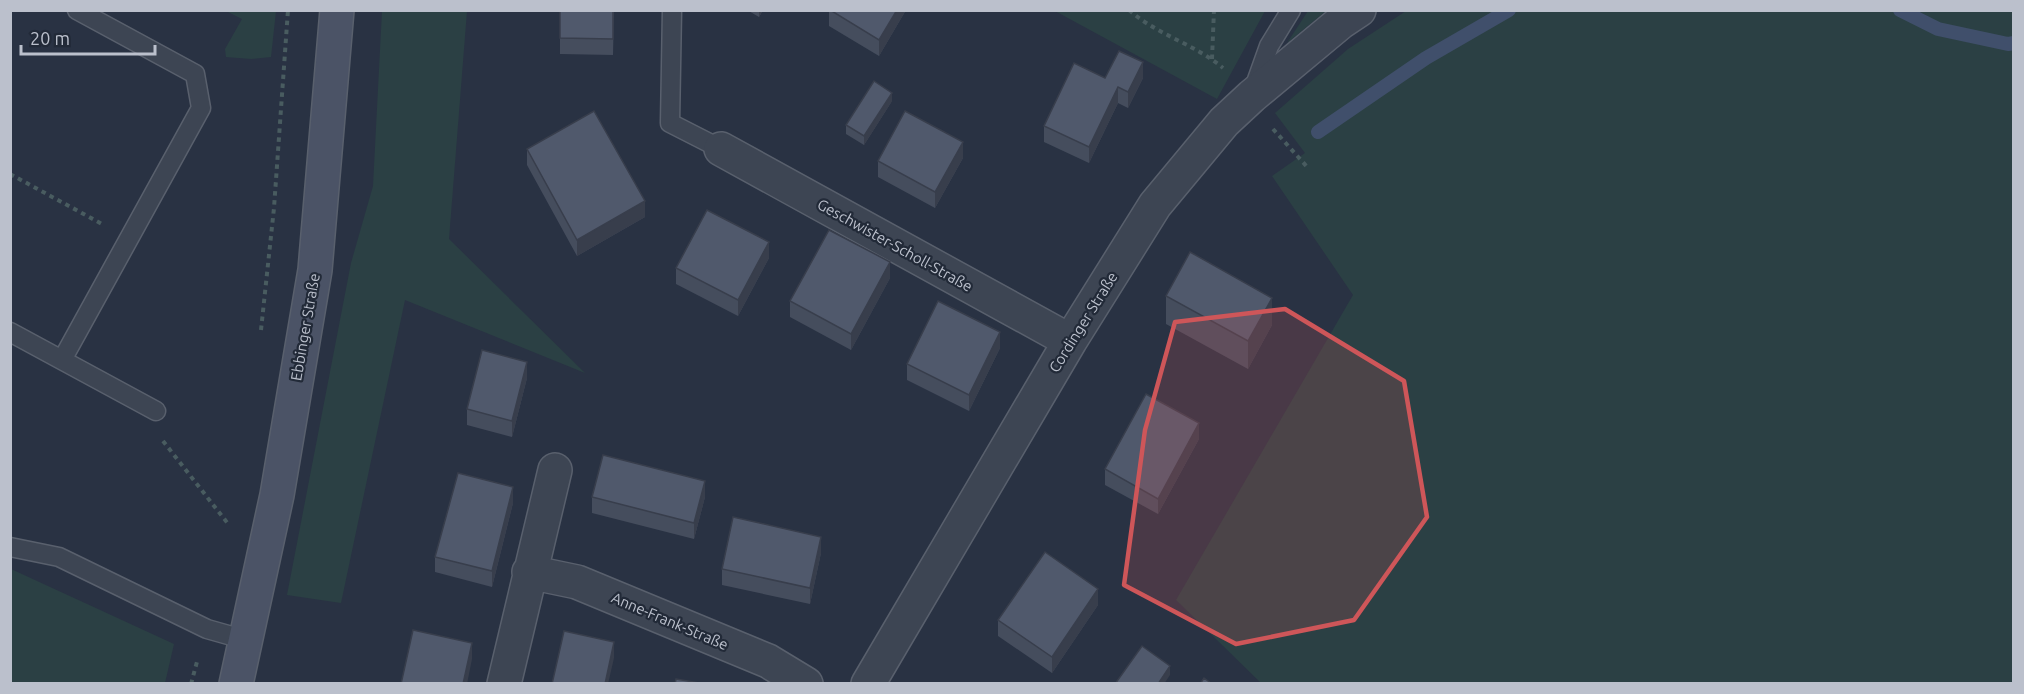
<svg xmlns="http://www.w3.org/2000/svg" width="2024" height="694" viewBox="0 0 2024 694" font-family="Ubuntu,sans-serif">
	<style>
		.green { fill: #2b4044 }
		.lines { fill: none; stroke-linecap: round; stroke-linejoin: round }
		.stream { stroke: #404f6b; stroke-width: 14 }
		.service-casing { stroke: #59606d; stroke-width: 21 }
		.minor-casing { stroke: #59606d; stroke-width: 36 }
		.secondary-casing { stroke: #59606d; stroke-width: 36 }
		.path { stroke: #495c60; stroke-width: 4; stroke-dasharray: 4.5 4.5; stroke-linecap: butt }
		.service { stroke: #3d4553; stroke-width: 18 }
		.minor { stroke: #3d4553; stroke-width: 33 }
		.secondary { stroke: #4b5366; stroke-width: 33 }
		.wall { fill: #454d5d }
		.shaded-wall { fill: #383e4c }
		.building { fill: #50596c; stroke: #383e4c; stroke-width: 1.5 }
		.marked { fill: #ce5659; fill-opacity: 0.2; stroke: #ce5659; stroke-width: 4.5; stroke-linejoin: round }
		.labels { text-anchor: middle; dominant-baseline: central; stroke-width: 4.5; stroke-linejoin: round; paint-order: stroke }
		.street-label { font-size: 15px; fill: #bbc0cc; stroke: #222a38 }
	</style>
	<rect width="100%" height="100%" fill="#293243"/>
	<path class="green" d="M 226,11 L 276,11 L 271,57 L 251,59 L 226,57 L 225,49 L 242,19 Z
		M 382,11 L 467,11 L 449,239 L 585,373 L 405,300 L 341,603 L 287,595 L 351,263 L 373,186 Z
		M 1055,11 L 1265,11 L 1217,99 Z
		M 1308,11 L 1326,11 L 1287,43 Z
		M 1406,11 L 2013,11 L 2013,683 L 1261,683 L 1176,600 L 1353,295 L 1272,176 L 1305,153 L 1275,113 L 1348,49 Z
		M 11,569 L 174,644 L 165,683 L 11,683 Z"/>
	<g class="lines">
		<path class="stream" d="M 1900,10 L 1938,29 L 2008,44 L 2014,43
			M 1318,132 L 1426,58 L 1509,10"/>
		<g class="service-casing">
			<path id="service" d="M 672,10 L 670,123 L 721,149
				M 1254,88 L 1269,46 L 1291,10
				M 10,332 L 156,411
				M 62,360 L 201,108 L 195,74 L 77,10
				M 10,547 L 59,557 L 207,629 L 246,640"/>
		</g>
		<g class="minor-casing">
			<path id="minor" d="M 721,149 L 1070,341
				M 529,572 L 577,582 L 768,661 L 806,684
				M 504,684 L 555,470
				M 868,684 L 1070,341 L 1155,205 L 1224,122 L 1252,96 L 1341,22 L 1359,10"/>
		</g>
		<g class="secondary-casing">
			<path id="secondary" d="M 236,684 L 277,495 L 315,270 L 337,10"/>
		</g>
		<path class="path" d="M 1129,10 C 1157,35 1195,44 1223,68
			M 1212,59 L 1214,10
			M 1273,129 L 1309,169
			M 10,174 L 102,224
			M 261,330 L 274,208 L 288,10
			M 163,441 L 229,525
			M 191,684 L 198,658"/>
		<use href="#service" class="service"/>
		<use href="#minor" class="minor"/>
		<use href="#secondary" class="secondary"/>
	</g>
	<path class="wall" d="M 560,10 L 614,10 L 613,55 L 560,54 Z
		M 747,10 L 763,10 L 759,17 Z
		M 829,10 L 906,10 L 879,56 L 829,26 Z
		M 1105,78 L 1143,78 L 1128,108 L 1118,103 L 1089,163 L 1044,142 L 1044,126 Z
		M 892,101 L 864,145 L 846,134 L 846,125 Z
		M 527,149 L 645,217 L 577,256 L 527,165 Z
		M 963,158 L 935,208 L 878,177 L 878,161 Z
		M 769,258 L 738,316 L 676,284 L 676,268 Z
		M 890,278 L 851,350 L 790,317 L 790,301 Z
		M 1166,296 L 1272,325 L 1248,369 L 1166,324 Z
		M 1000,348 L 969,411 L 907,380 L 907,364 Z
		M 527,378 L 512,437 L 467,425 L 467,409 Z
		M 1199,439 L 1158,514 L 1105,485 L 1105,469 Z
		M 592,497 L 705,497 L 694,539 L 592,513 Z
		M 513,503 L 492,587 L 435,572 L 435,557 Z
		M 821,553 L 810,604 L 722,585 L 722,569 Z
		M 1098,605 L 1052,673 L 998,636 L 998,620 Z"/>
	<path class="shaded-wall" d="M 759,10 L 763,10 L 759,17 Z
		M 897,10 L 906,10 L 879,56 L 879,40 Z
		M 1143,62 L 1143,78 L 1128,108 L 1128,92 Z
		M 1118,87 L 1118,103 L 1089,163 L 1089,147 Z
		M 892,93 L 892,101 L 864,145 L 864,136 Z
		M 963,142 L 963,158 L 935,208 L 935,192 Z
		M 645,201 L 645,217 L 577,256 L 577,240 Z
		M 769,242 L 769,258 L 738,316 L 738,300 Z
		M 890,262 L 890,278 L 851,350 L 851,334 Z
		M 1272,298 L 1272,325 L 1248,369 L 1248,341 Z
		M 1000,332 L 1000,348 L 969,411 L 969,395 Z
		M 527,362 L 527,378 L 512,437 L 512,421 Z
		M 1199,423 L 1199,439 L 1158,514 L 1158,499 Z
		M 705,481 L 705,497 L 694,539 L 694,523 Z
		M 513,487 L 513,503 L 492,587 L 492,571 Z
		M 821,537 L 821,553 L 810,604 L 810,588 Z
		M 1098,589 L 1098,605 L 1052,673 L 1052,657 Z
		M 614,642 L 614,658 L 608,684 L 605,684 Z
		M 472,643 L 472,659 L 467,684 L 463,684 Z
		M 1170,666 L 1170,675 L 1164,684 L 1158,684 Z"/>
	<path class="building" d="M 560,10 L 613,10 L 613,39 L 560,38 Z
		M 830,10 L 897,10 L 879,40 Z
		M 1119,51 L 1143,62 L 1128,92 L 1118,87 L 1089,147 L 1044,126 L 1074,63 L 1105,78 Z
		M 874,81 L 892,93 L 864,136 L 846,125 Z
		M 594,111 L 645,201 L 577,240 L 527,149 Z
		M 905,111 L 963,142 L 935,192 L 878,161 Z
		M 707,210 L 769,242 L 738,300 L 676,268 Z
		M 829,230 L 890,262 L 851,334 L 790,301 Z
		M 1190,252 L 1272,298 L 1248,341 L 1166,296 Z
		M 938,301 L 1000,332 L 969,395 L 907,364 Z
		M 482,350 L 527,362 L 512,421 L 467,409 Z
		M 1146,394 L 1199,423 L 1158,499 L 1105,469 Z
		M 603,455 L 705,481 L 694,523 L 592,497 Z
		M 458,473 L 513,487 L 492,571 L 435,557 Z
		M 733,517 L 821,537 L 810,588 L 722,569 Z
		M 1045,552 L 1098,589 L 1052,657 L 998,620 Z
		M 413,630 L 472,643 L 463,684 L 401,684 Z
		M 564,631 L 614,642 L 605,684 L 552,684 Z
		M 1142,646 L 1170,666 L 1158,684 L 1115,684 Z
		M 1204,678 L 1212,684 L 1200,684 Z
		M 676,679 L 705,684 L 675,684 Z"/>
	<path class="marked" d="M 1285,309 L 1404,381 L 1427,517 L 1354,620 L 1236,644 L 1124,585 L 1145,430 L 1175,322 Z"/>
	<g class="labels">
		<g class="street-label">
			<text transform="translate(895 245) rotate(29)">Geschwister-Scholl-Straße</text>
			<text transform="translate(1083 322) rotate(-58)">Cordinger Straße</text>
			<text transform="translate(305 327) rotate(-80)">Ebbinger Straße</text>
			<text transform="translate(670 621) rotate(23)">Anne-Frank-Straße</text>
		</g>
	</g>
	<rect width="2024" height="694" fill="none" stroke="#bbc0cc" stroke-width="24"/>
	<path d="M21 45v9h134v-9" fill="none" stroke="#bbc0cc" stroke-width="3"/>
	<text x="30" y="45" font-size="18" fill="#bbc0cc" stroke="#222a38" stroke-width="4.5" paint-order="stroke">20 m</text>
</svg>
